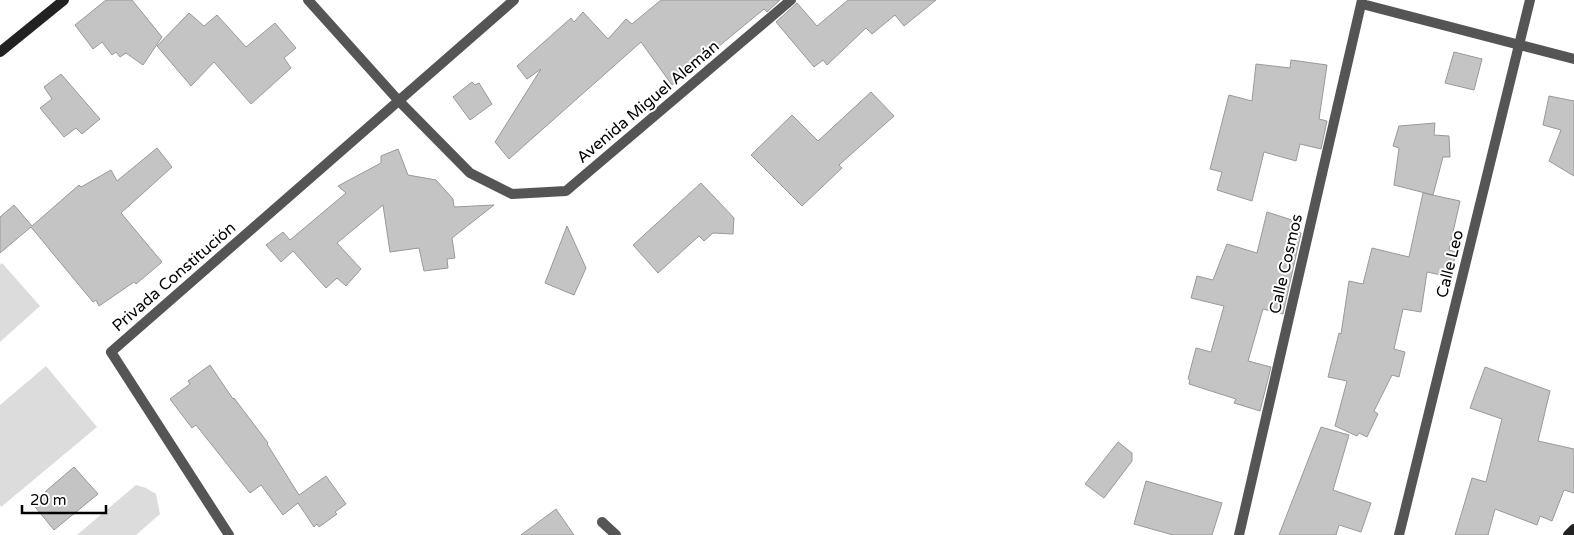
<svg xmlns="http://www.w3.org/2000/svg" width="1574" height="535" viewBox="0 0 1574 535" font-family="'Varela Round',sans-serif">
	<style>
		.green { fill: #dcdcdc }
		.building { fill: #c4c4c4; stroke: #999 }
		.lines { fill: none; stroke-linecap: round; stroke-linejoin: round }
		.street { stroke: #555; stroke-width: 10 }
		.secondary { stroke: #222; stroke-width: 10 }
		.labels { text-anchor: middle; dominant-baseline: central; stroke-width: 4; stroke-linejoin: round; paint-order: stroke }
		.street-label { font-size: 16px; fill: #000; stroke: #fff }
	</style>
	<rect width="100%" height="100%" fill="#fff"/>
	<path class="green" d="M 2,263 L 40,306 L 0,342 L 0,265 Z
		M 46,366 L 97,427 L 1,507 L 0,505 L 0,405 Z
		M 136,485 L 146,488 L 156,494 L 160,514 L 136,535 L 77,535 Z"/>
	<path class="building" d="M 106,0 L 132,0 L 162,37 L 143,65 L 126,53 L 120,57 L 116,52 L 112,55 L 102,42 L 93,49 L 75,25 Z
		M 661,0 L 780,0 L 767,12 L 764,9 L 672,85 L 641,42 L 509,159 L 495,142 L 541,69 L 527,79 L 517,66 L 571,18 L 574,22 L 583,12 L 608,39 L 626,19 L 632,24 Z
		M 848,0 L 936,0 L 904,26 L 895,15 L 872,34 L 866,28 L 827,65 L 823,60 L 814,67 L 776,22 L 797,3 L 817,26 Z
		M 189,13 L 204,26 L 217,15 L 246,47 L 275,23 L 296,48 L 284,58 L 291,68 L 251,104 L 214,62 L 191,86 L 157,46 Z
		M 1454,52 L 1482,59 L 1474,90 L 1445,83 Z
		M 1291,60 L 1327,65 L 1319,119 L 1327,121 L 1321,149 L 1300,144 L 1296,161 L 1264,152 L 1252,201 L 1217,190 L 1222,172 L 1210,169 L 1229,95 L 1252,101 L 1256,64 L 1290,68 Z
		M 61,74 L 100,119 L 82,134 L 76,128 L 64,137 L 40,108 L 52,99 L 44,87 Z
		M 472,82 L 475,85 L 479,83 L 492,104 L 470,120 L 453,97 Z
		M 871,92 L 894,116 L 839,165 L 842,168 L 802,206 L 751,155 L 792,115 L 818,141 Z
		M 1549,96 L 1574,101 L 1574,176 L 1549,161 L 1561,130 L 1543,125 Z
		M 1435,123 L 1434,135 L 1449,136 L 1450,157 L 1443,157 L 1433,195 L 1394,185 L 1399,148 L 1393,146 L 1399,126 Z
		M 157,148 L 172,167 L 121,213 L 162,262 L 136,284 L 134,282 L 99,306 L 96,300 L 93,302 L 31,227 L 0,253 L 0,217 L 14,205 L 32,226 L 79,185 L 81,187 L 111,170 L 117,181 Z
		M 398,149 L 408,175 L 436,180 L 453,199 L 454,207 L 494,205 L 452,238 L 455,258 L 447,259 L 448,268 L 424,271 L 419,248 L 390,252 L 383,205 L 337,243 L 361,269 L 346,286 L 337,278 L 326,288 L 293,251 L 281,262 L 266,245 L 283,232 L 290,240 L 346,193 L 338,186 L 381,163 L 381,156 Z
		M 701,183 L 734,218 L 733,234 L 713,233 L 704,241 L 699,236 L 658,273 L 633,245 Z
		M 1423,193 L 1460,201 L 1449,250 L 1456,252 L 1450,277 L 1427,272 L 1421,312 L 1403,309 L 1394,349 L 1405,352 L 1399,377 L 1392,375 L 1374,411 L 1378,414 L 1367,437 L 1359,433 L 1357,436 L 1335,426 L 1347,381 L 1328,377 L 1339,333 L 1341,334 L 1349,281 L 1363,284 L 1372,248 L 1409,257 Z
		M 1267,212 L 1292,220 L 1289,230 L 1301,233 L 1283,314 L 1263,309 L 1248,361 L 1271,367 L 1260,411 L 1234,403 L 1236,399 L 1189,384 L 1190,380 L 1188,379 L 1196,348 L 1211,352 L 1224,306 L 1191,298 L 1197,276 L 1213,280 L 1227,244 L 1257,253 Z
		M 567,226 L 586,268 L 574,295 L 545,283 Z
		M 210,365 L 233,399 L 234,398 L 268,443 L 267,444 L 299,495 L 326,476 L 346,504 L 335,512 L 337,514 L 319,527 L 317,524 L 314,527 L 298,503 L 283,515 L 261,485 L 250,493 L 196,425 L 192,428 L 170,399 L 190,384 L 188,381 Z
		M 1485,367 L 1550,391 L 1538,441 L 1574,449 L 1574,493 L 1564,490 L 1552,521 L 1540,516 L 1537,525 L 1495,509 L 1488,535 L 1455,535 L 1472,478 L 1486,482 L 1502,419 L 1470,408 Z
		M 1321,427 L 1349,435 L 1333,490 L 1371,503 L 1361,532 L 1339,525 L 1336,535 L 1279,535 Z
		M 1118,442 L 1132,453 L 1132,461 L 1104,498 L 1085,484 Z
		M 74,467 L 98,494 L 54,530 L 32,503 Z
		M 1146,481 L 1222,503 L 1212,535 L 1173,535 L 1134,524 Z
		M 556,509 L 574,535 L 521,535 Z"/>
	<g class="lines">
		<path class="street" d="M 308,0 L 398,100 L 470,173 L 512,194 L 566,191 L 791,0
			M 1362,4 L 1574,59
			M 602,522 L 616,535
			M 229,535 L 111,352 L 514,0
			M 1239,535 L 1362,0
			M 1399,535 L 1530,0"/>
		<path class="secondary" d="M 0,52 L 64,0
			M 1568,535 L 1574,529"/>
	</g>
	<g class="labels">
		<g class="street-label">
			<text transform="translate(648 102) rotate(-40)">Avenida Miguel Alemán</text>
			<text transform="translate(1286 264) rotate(-77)">Calle Cosmos</text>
			<text transform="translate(1450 264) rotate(-76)">Calle Leo</text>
			<text transform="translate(174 277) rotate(-41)">Privada Constitución</text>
		</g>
	</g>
	<path d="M22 505v8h84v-8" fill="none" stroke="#000000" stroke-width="2.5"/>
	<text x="30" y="505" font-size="15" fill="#000000" stroke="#ffffff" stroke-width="4" paint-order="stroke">20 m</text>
</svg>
